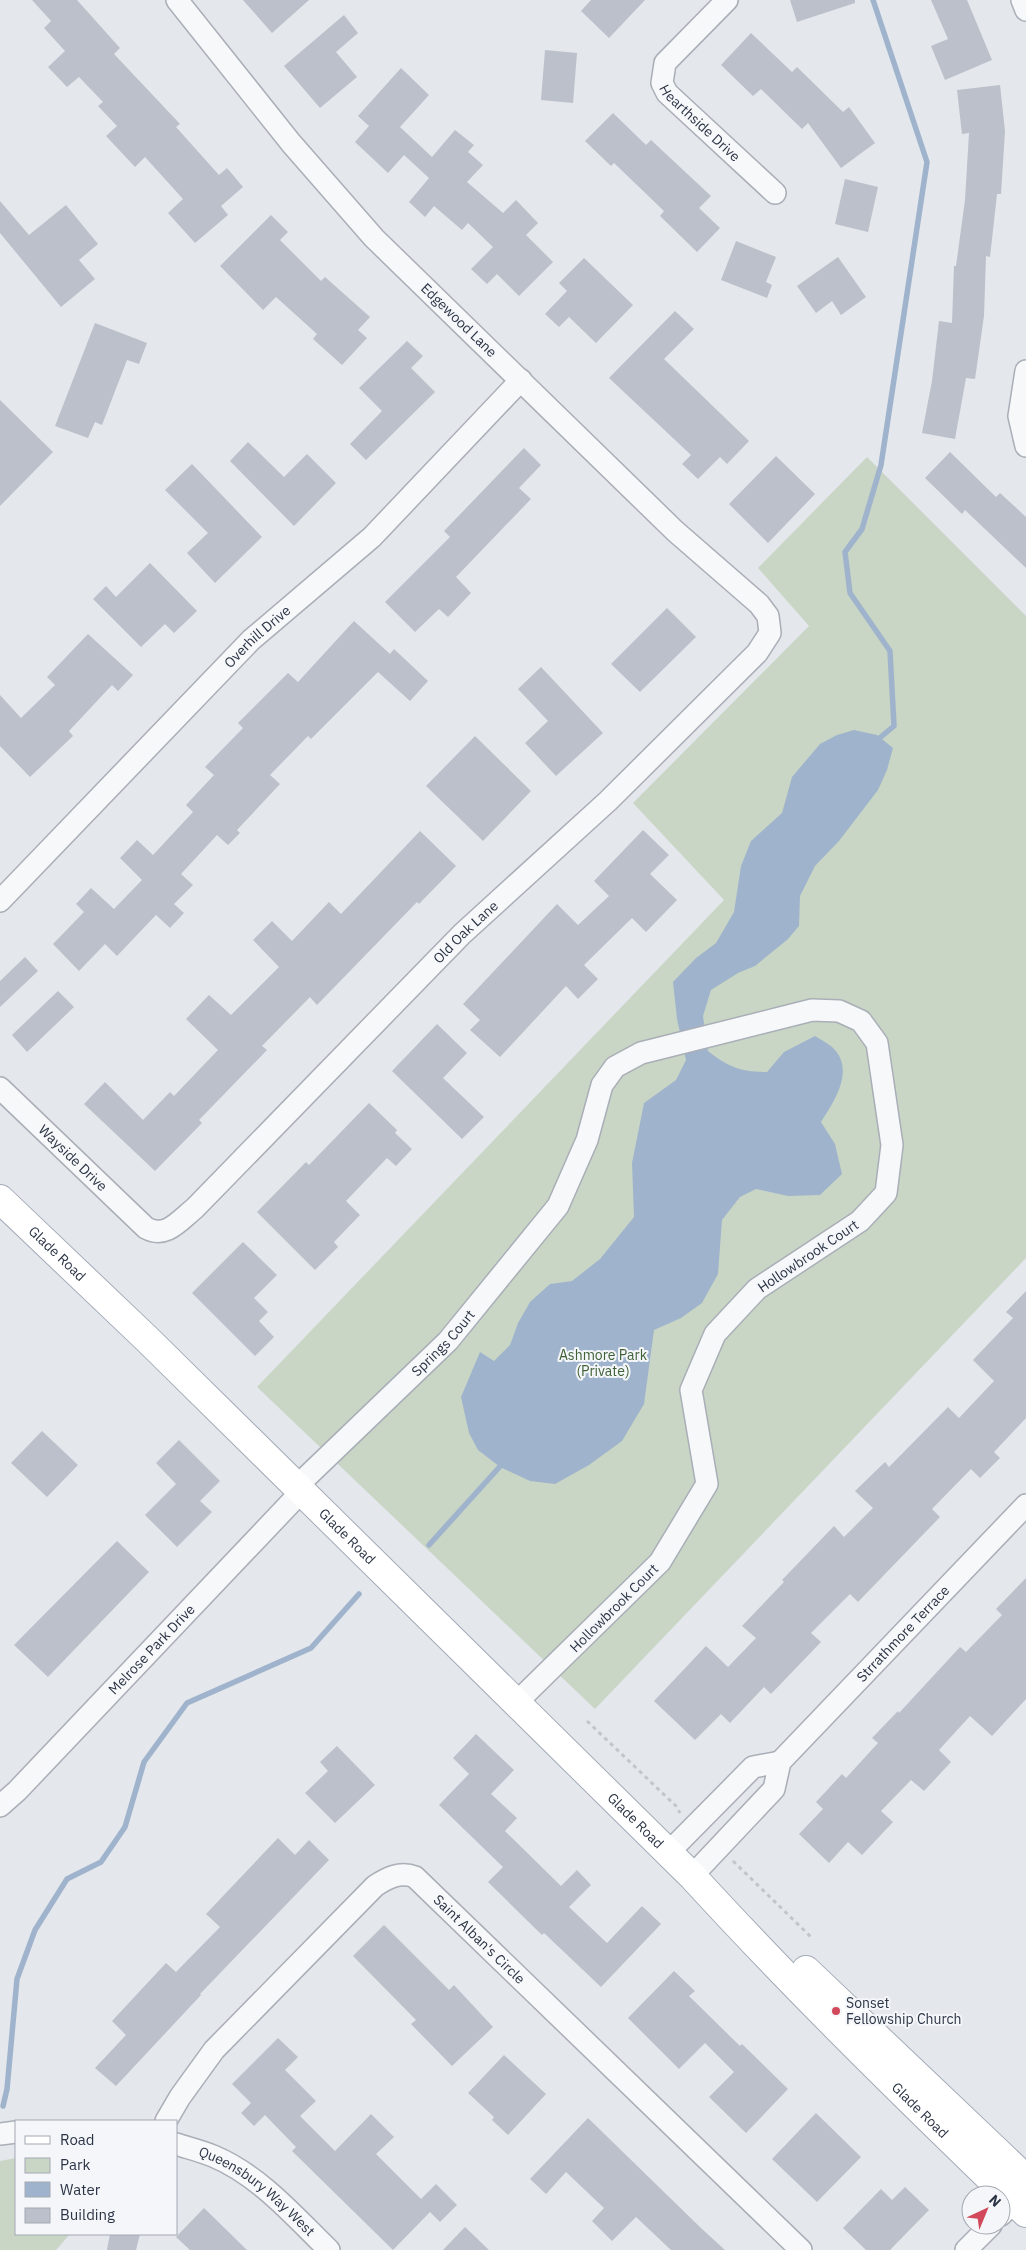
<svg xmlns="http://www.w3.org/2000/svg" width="1026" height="2250" viewBox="0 0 1026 2250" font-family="'IBM Plex Sans',sans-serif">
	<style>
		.green { fill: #c9d6c5 }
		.water { fill: #9fb4cc }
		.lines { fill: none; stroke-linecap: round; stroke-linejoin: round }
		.stream { stroke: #9fb4cc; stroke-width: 5.5 }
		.building { fill: #bbc0ca }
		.minor-casing { stroke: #a9aeb7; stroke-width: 24 }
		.major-casing { stroke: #a3abb8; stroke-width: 30 }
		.path { stroke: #c2c5cb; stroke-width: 3; stroke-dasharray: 4 4; stroke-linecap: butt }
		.minor { stroke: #f7f8fa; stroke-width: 21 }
		.major { stroke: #fff; stroke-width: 28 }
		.poi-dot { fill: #d1495b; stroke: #f4f6f9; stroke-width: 2 }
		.labels { text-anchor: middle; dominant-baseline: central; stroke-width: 4; stroke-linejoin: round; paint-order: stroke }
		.street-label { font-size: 14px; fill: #2b3445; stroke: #f4f6f9 }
		.park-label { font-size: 14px; fill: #3f6138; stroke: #f4f6f9 }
		.poi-label { font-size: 14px; fill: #2b3445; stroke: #f4f6f9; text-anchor: start }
	</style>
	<rect width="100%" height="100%" fill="#e4e7ec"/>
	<path class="green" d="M 867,457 L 1026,616 L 1026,1258 L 595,1709 L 257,1387 L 724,900 L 633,803 L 809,626 L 758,568 Z
		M 16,2158 L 16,2234 L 70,2234 L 56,2250 L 0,2250 L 0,2161 Z"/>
	<path class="water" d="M 854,730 L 877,735 L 893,748 L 887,770 L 878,790 L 839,841 L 815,866 L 800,896 L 799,926 L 788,939 L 755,966 L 738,973 L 711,990 L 703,1016 L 708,1051 C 728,1067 741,1072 767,1072 L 784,1052 L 815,1036 C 821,1040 830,1044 835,1050 C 854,1072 834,1102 821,1122 L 835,1144 L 842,1174 L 820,1195 L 788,1196 L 756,1189 L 740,1197 L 722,1220 L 718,1274 L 702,1303 L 681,1318 L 654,1330 L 644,1404 L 622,1441 L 589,1465 L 555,1484 L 530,1481 L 500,1467 L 478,1450 L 469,1433 L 461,1397 L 480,1352 L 494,1361 L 510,1345 L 518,1323 L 530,1302 L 550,1284 L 572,1281 L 600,1259 L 634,1217 L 632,1163 L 644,1103 L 676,1080 L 686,1060 L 677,1019 L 673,982 L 696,958 L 716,943 L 734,912 L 741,866 L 751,841 L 782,813 L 792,777 L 820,744 L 837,735 Z"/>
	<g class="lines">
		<path class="stream" d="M 873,0 L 927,162 L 881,465 L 862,529 L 845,552 L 850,593 L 890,651 L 894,726 L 876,741
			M 429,1545 L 504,1462
			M 3,2106 L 7,2089 L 17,1979 L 35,1930 L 67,1879 L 101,1862 L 125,1827 L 144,1762 L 187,1703 L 311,1648 L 359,1594"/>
	</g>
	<path class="building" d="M 32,0 L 77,0 L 120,48 L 114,54 L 180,124 L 176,127 L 219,175 L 227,168 L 243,187 L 221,206 L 228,215 L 195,243 L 168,213 L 183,199 L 145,157 L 135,167 L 106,136 L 117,126 L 98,106 L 103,102 L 79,77 L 67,87 L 48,67 L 65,51 L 44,28 L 51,21 Z
		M 243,0 L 309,0 L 272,33 Z
		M 591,0 L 645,0 L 609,38 L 581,11 Z
		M 790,0 L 855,0 L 855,3 L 797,22 Z
		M 931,0 L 967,0 L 992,60 L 945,80 L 931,46 L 948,39 Z
		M 344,15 L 358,33 L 336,52 L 357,77 L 320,108 L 284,66 Z
		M 751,33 L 792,72 L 797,67 L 843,112 L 849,107 L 875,143 L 841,168 L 808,123 L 802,129 L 761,89 L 753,96 L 721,65 Z
		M 545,50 L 577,53 L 573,103 L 541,100 Z
		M 401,68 L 429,95 L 400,127 L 432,157 L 455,130 L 474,145 L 468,152 L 483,165 L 467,182 L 503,213 L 516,200 L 538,223 L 526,235 L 553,262 L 519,296 L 497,274 L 487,284 L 471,269 L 493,247 L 468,223 L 462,230 L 434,206 L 425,217 L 409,202 L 429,178 L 404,155 L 388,173 L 355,142 L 369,126 L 358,116 Z
		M 1000,85 L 1005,131 L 1001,194 L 997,194 L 990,257 L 986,256 L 984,316 L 975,379 L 966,378 L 955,439 L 922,433 L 932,381 L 939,321 L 952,323 L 954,266 L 956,266 L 965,200 L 969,133 L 962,134 L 957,90 Z
		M 613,113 L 646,145 L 651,140 L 711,196 L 699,208 L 720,228 L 697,252 L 660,216 L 664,211 L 614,163 L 611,166 L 585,141 Z
		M 845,179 L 878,187 L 868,232 L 835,224 Z
		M 0,201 L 29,235 L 66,205 L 98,244 L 79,260 L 95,279 L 61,307 L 0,233 Z
		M 271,215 L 288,232 L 280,240 L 321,281 L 325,277 L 370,317 L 358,330 L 367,338 L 342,365 L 313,339 L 317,334 L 276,297 L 263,310 L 220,266 Z
		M 736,241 L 776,257 L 766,282 L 772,285 L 767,298 L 721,280 Z
		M 838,257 L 866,297 L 841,315 L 832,301 L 816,313 L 797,286 Z
		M 584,258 L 633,305 L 596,343 L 569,317 L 559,327 L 545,314 L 567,291 L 559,283 Z
		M 675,311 L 694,329 L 664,359 L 749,441 L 727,464 L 720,457 L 698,479 L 682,464 L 691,455 L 609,378 Z
		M 95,323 L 147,343 L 139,364 L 127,360 L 102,425 L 95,422 L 88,438 L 55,426 Z
		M 407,341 L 423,356 L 411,368 L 435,392 L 366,460 L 350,444 L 382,411 L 359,388 Z
		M 0,400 L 53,452 L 0,506 Z
		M 248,442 L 284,477 L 307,454 L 336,483 L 294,526 L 230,461 Z
		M 524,448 L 541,465 L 519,488 L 531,499 L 456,577 L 471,593 L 448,617 L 439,609 L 415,632 L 385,602 L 450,537 L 444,531 Z
		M 950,452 L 996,497 L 1000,493 L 1026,517 L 1026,568 L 965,510 L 962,514 L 925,478 Z
		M 776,456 L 815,494 L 768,543 L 729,504 Z
		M 192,464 L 262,537 L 215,583 L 187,553 L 208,533 L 165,490 Z
		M 150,563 L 197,611 L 174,633 L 165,624 L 141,647 L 93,599 L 106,586 L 116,597 Z
		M 667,608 L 696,637 L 640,692 L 611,664 Z
		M 354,621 L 390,654 L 394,649 L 428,681 L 410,701 L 378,672 L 311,739 L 308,736 L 270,775 L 280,784 L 237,830 L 240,833 L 228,845 L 217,835 L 181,874 L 193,885 L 174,904 L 184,913 L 170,928 L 156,915 L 117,956 L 105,944 L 79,971 L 53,944 L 84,912 L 76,904 L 91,888 L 114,909 L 142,880 L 120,858 L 137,840 L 153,855 L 193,812 L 186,805 L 214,775 L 205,767 L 243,728 L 238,723 L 288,673 L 298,682 Z
		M 88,634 L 133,675 L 118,691 L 112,685 L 69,731 L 73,736 L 30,777 L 0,746 L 0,695 L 21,718 L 55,685 L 47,677 Z
		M 541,667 L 603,733 L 556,776 L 525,743 L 548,721 L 518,689 Z
		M 475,736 L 531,791 L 483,841 L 426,786 Z
		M 643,830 L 669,855 L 650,874 L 677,900 L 646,932 L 632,918 L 584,965 L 598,979 L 578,999 L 566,986 L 500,1057 L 470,1030 L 480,1020 L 463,1004 L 557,904 L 578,925 L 609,896 L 594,881 Z
		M 420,831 L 456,866 L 419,904 L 417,902 L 317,1005 L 310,997 L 262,1046 L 267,1050 L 199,1120 L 202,1123 L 155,1171 L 84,1104 L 105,1082 L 143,1120 L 170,1092 L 174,1096 L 218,1050 L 186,1019 L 209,995 L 231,1015 L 279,967 L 253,940 L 272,921 L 292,941 L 329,902 L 341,914 Z
		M 25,957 L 38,971 L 0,1007 L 0,981 Z
		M 58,991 L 74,1007 L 27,1052 L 12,1035 Z
		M 437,1024 L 467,1053 L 443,1078 L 484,1117 L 462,1139 L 392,1071 Z
		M 369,1103 L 397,1130 L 395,1133 L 412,1149 L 396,1166 L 387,1158 L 346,1201 L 360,1215 L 334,1242 L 338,1247 L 315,1270 L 257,1212 L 306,1162 L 309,1165 Z
		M 243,1242 L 277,1275 L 254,1298 L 268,1312 L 259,1321 L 274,1337 L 255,1356 L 192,1293 Z
		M 1026,1291 L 1026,1418 L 994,1452 L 1000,1458 L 980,1478 L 971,1469 L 932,1509 L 940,1517 L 858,1602 L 850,1594 L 811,1633 L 821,1642 L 771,1694 L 764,1687 L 730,1723 L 721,1714 L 695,1740 L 654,1701 L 706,1646 L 728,1667 L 756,1638 L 742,1626 L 784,1582 L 782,1580 L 834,1526 L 844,1537 L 873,1508 L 855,1491 L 885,1462 L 889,1467 L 948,1407 L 959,1418 L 994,1381 L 973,1360 L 1013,1318 L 1006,1312 Z
		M 42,1431 L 78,1465 L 47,1497 L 11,1463 Z
		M 179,1440 L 220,1481 L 200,1501 L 212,1512 L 177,1547 L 145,1515 L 176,1484 L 156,1463 Z
		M 117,1541 L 149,1572 L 48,1677 L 14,1645 Z
		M 1026,1578 L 1026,1699 L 992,1736 L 970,1716 L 939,1750 L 951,1762 L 924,1791 L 911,1780 L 881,1811 L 893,1822 L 862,1855 L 848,1842 L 829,1863 L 799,1834 L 823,1809 L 816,1802 L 842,1774 L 846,1778 L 878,1743 L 872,1738 L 898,1711 L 899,1713 L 960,1647 L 966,1652 L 1002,1615 L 996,1609 Z
		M 476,1734 L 514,1770 L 491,1794 L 517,1818 L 505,1831 L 561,1886 L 577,1870 L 591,1885 L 569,1907 L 607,1943 L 642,1906 L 661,1924 L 601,1987 L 544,1933 L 542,1935 L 488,1882 L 503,1867 L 439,1805 L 469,1774 L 453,1758 Z
		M 337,1746 L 375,1785 L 335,1823 L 305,1793 L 328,1771 L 320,1762 Z
		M 278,1838 L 295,1855 L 309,1840 L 329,1860 L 200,1994 L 201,1995 L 116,2086 L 95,2068 L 126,2035 L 112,2021 L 166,1963 L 176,1972 L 220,1927 L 206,1914 Z
		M 384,1925 L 449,1990 L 454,1985 L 493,2027 L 452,2066 L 411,2024 L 416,2020 L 353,1956 Z
		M 674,1971 L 695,1991 L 689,1996 L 740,2046 L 742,2044 L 788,2089 L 746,2133 L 709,2097 L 734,2072 L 705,2043 L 679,2069 L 628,2018 Z
		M 278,2038 L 298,2057 L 285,2070 L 316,2101 L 300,2116 L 335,2151 L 371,2114 L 394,2137 L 376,2154 L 421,2199 L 436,2184 L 457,2205 L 440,2222 L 430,2212 L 393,2250 L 292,2151 L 296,2147 L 265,2115 L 254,2126 L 241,2113 L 251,2103 L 232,2084 Z
		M 504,2055 L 546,2094 L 508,2135 L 492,2120 L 494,2117 L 468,2093 Z
		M 816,2113 L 861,2157 L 817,2202 L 772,2159 Z
		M 588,2118 L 702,2229 L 725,2250 L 671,2250 L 636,2217 L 612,2241 L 592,2221 L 604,2208 L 566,2172 L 546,2194 L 530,2179 Z
		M 905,2187 L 929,2210 L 890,2250 L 866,2250 L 843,2228 L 881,2189 L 892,2200 Z
		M 204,2208 L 247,2250 L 190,2250 L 176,2237 Z
		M 465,2227 L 489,2250 L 443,2250 Z
		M 110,2234 L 140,2234 L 136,2250 L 107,2250 Z"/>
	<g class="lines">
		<g class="minor-casing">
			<g id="minor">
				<path id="s1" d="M 727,0 L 665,63 L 662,83 L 667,93 L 775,193"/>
				<path d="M 1022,0 L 1026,10"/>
				<path d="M 1026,371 L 1019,416 L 1026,446"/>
				<path id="s2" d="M 0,901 L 251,640 L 372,537 L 521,380"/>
				<path id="s3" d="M 0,1088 L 146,1228 C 166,1239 179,1221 195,1208 L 462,934 L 608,801 L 757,653 L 770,633 L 768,616 L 759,604 L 675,531 L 374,238 L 291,143 L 177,0"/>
				<path id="s4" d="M 296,1487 L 448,1341 L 558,1206 L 587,1140 L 602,1085 L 615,1067 L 641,1053 L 812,1010 L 839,1011 L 861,1021 L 877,1043 L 892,1145 L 886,1193 L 860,1221 L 757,1289 L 715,1334 L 691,1390 L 707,1484 L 660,1562 L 516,1703"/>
				<path id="s5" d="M 0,1806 L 17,1791 L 301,1492"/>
				<path d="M 668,1853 L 753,1767 L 780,1762"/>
				<path id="s6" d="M 692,1876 L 774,1789 L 780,1762 L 1026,1505"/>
				<path id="s7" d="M 166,2121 L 180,2097 L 214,2050 L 375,1886 C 387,1878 400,1871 415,1877 L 801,2250"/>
				<path d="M 0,2134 L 16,2132"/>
				<path id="s8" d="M 176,2144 C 188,2148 201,2151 213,2156 C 259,2175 294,2216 329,2250"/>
				<path d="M 1001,2215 L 1025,2190"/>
				<path d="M 966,2250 L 991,2225"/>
			</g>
		</g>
		<g class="major-casing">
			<g id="major">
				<path id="s9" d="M 0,1199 L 147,1339 L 692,1876 C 799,1993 912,2103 1026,2213"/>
				<path d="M 806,1970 L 1026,2179"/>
			</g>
		</g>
		<path class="path" d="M 587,1721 L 676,1806 L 680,1813
			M 733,1861 L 811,1937"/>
		<use href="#minor" class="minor"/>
		<use href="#major" class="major"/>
	</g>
	<circle class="poi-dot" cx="836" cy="2011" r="5"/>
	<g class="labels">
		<g class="street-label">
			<text stroke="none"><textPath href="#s1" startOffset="164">Hearthside Drive</textPath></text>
			<text transform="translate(459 320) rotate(44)">Edgewood Lane</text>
			<text stroke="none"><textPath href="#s2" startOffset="369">Overhill Drive</textPath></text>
			<text stroke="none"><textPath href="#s3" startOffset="646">Old Oak Lane</textPath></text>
			<text stroke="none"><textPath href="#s3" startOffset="101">Wayside Drive</textPath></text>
			<text stroke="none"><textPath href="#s9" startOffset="79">Glade Road</textPath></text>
			<text transform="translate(808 1256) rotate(-34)">Hollowbrook Court</text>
			<text stroke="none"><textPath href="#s4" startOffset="206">Springs Court</textPath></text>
			<text stroke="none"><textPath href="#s9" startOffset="484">Glade Road</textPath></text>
			<text transform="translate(614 1608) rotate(-45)">Hollowbrook Court</text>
			<text stroke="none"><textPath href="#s6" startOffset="325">Strrathmore Terrace</textPath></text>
			<text stroke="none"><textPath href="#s5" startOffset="218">Melrose Park Drive</textPath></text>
			<text stroke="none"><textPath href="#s9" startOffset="889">Glade Road</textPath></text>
			<text stroke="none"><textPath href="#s7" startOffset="448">Saint Alban's Circle</textPath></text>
			<text stroke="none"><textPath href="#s9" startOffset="1295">Glade Road</textPath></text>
			<text stroke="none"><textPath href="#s8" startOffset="95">Queensbury Way West</textPath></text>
		</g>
		<g class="park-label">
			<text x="603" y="1355">Ashmore Park<tspan x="603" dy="16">(Private)</tspan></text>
		</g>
		<g class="poi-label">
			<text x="846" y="2003">Sonset<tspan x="846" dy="16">Fellowship Church</tspan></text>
		</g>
	</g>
	<rect x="15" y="2120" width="162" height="115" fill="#f4f6f9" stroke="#a4a8b1"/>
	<rect x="25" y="2136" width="25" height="8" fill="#ffffff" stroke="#a4a8b1"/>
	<text x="60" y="2145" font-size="15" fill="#2b3445">Road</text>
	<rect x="25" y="2158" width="25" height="15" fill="#c9d6c5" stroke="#a4a8b1"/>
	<text x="60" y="2170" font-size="15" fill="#2b3445">Park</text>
	<rect x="25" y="2182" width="25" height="15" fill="#9fb4cc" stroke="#a4a8b1"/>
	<text x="60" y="2195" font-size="15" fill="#2b3445">Water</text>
	<rect x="25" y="2208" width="25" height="15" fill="#bbc0ca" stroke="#a4a8b1"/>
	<text x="60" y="2220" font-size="15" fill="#2b3445">Building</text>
	<g transform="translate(986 2210) rotate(44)"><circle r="24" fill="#f4f6f9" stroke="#a4a8b1"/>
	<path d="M0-4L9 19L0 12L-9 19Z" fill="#d1495b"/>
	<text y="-8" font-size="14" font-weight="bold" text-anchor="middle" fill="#2b3445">N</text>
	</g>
</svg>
